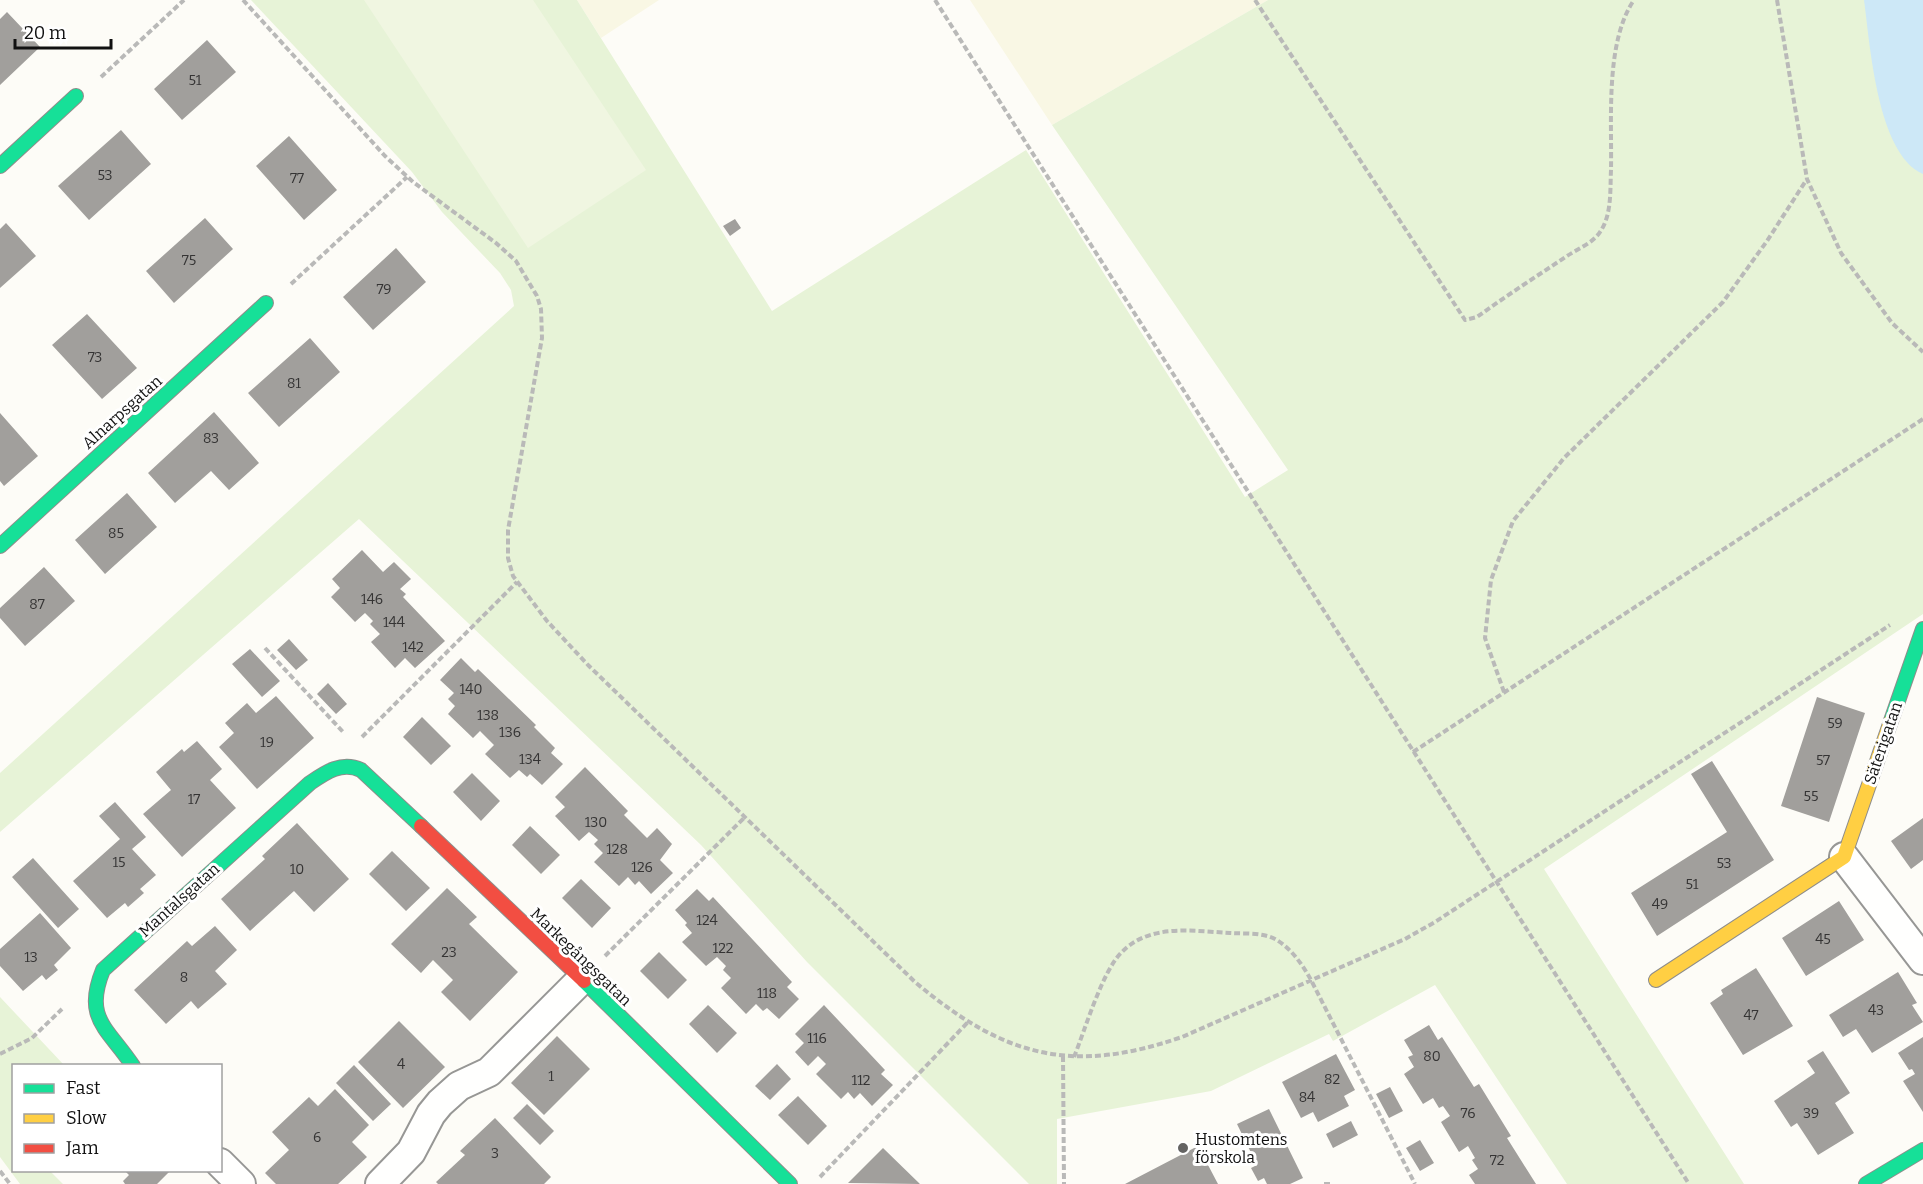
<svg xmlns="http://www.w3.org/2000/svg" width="1923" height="1184" viewBox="0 0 1923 1184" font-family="Bitter,serif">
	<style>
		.farmland { fill: #f9f7e4 }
		.green { fill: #e7f3d7 }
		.pitch { fill: #f0f6e1 }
		.water { fill: #cde8f7 }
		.building { fill: #a19f9c }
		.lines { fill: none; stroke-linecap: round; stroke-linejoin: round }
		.street-casing { stroke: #979795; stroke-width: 32 }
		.fast-casing { stroke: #8e8d8b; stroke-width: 16 }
		.slow-casing { stroke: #8e8d8b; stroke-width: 16 }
		.jam-casing { stroke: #8e8d8b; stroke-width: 16 }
		.path { stroke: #b9b9b8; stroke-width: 4; stroke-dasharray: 6 3; stroke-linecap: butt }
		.street { stroke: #fffffe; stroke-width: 28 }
		.fast { stroke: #16e098; stroke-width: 14 }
		.slow { stroke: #ffcf43; stroke-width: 14 }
		.jam { stroke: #f24e42; stroke-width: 14 }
		.poi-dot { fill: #646362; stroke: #fff; stroke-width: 2 }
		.labels { text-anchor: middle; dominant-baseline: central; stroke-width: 6; stroke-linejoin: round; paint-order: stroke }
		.number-label { font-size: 14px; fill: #353434 }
		.street-label { font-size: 16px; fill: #111; stroke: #fff }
		.poi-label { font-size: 16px; fill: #111; stroke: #fff; text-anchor: start }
	</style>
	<rect width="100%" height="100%" fill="#fdfcf7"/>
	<path class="farmland" d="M 577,0 L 659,0 L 601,38 Z
		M 970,0 L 1268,0 L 1052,125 Z"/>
	<path class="green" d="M 251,0 L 577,0 L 772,311 L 1026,150 L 1245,497 L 1288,470 L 1052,125 L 1268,0 L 1923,0 L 1923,614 L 1544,869 L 1744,1184 L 1567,1184 L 1435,985 L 1333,1041 L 1329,1034 L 1211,1091 L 1057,1119 L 1057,1184 L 1029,1184 L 807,962 L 701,845 L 359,519 L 0,832 L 0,773 L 514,306 L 511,290 L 500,273 L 442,212 L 412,172 Z
		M 0,997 L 64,1065 L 14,1066 L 14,1170 L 50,1171 L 63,1184 L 20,1184 L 0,1157 Z"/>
	<path class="pitch" d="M 364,0 L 533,0 L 646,170 L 528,248 Z"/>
	<path class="water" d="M 1864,0 L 1923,0 L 1923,174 C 1877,154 1870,44 1864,0 Z"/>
	<path class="building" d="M 7,12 L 40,47 L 0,85 L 0,19 Z
		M 207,40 L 236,72 L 182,120 L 154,89 Z
		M 121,130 L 151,164 L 89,220 L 58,186 Z
		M 289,136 L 337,190 L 304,220 L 256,166 Z
		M 205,218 L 233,249 L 174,303 L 146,271 Z
		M 735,219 L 741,228 L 730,236 L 723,226 Z
		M 6,223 L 36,256 L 0,288 L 0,229 Z
		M 396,248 L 426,282 L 373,330 L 343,297 Z
		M 87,314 L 137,368 L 102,399 L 52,345 Z
		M 310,338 L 340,372 L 279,427 L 248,393 Z
		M 214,412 L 259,463 L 229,490 L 211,471 L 175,503 L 148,473 Z
		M 0,413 L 38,456 L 4,486 L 0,481 Z
		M 127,493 L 157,527 L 105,574 L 75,540 Z
		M 362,550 L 383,572 L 394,562 L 411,579 L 400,589 L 406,594 L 403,597 L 445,641 L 415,668 L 405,658 L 395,668 L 371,642 L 380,634 L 370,624 L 373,621 L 365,613 L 355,622 L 331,597 L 340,588 L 332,579 Z
		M 44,567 L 75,601 L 25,646 L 0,618 L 0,608 Z
		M 289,639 L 308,660 L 296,670 L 277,650 Z
		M 250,649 L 280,681 L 262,697 L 232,664 Z
		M 461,658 L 475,672 L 478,669 L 536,725 L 534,727 L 555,748 L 551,753 L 563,764 L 542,785 L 530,774 L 527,777 L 519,770 L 510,778 L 485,754 L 494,745 L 480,731 L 473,738 L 448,714 L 455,706 L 448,699 L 454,693 L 440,680 Z
		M 328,683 L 347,704 L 336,714 L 317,694 Z
		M 276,696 L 314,738 L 257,789 L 219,747 L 234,733 L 225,723 L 247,703 L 256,713 Z
		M 1817,697 L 1865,713 L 1829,822 L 1781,806 Z
		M 422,717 L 451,746 L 431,765 L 403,737 Z
		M 197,741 L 222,769 L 210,780 L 236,808 L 182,857 L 143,814 L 171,790 L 156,772 L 182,749 L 184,752 Z
		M 1712,761 L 1774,860 L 1657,936 L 1631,893 L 1727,832 L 1691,774 Z
		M 585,767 L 628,811 L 624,815 L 647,838 L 657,828 L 672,844 L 660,860 L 673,873 L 651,894 L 639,881 L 635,885 L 628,877 L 619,886 L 594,862 L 603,853 L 594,844 L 598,840 L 589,832 L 579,841 L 555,816 L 565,807 L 555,797 Z
		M 472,773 L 500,801 L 481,821 L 453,792 Z
		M 115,802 L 146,837 L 132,849 L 156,875 L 140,889 L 144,893 L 128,907 L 125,903 L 107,918 L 73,881 L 120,839 L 99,816 Z
		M 1923,818 L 1923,860 L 1911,869 L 1891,841 Z
		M 297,823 L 349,879 L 314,912 L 294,891 L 250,931 L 221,899 L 265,859 L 262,856 Z
		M 530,826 L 560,855 L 541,874 L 512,845 Z
		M 392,851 L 430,888 L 406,911 L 369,874 Z
		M 33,858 L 79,909 L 58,928 L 12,877 Z
		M 581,879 L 611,908 L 592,928 L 562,898 Z
		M 447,888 L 477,917 L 469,924 L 518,972 L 470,1021 L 441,992 L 453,980 L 433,960 L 421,973 L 391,944 Z
		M 697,889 L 709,901 L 713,897 L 792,982 L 787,987 L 799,999 L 779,1019 L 767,1008 L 763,1011 L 756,1004 L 746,1014 L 721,988 L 731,978 L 723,970 L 726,966 L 717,957 L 706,966 L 682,942 L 692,933 L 685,925 L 687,923 L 675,910 Z
		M 1839,901 L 1864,940 L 1806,976 L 1782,938 Z
		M 40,913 L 71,948 L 54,965 L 58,970 L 46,980 L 42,975 L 23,991 L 0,966 L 0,949 Z
		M 215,926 L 237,950 L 215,971 L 227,984 L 198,1009 L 191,1001 L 166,1024 L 134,990 L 187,941 L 192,946 Z
		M 659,952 L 687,980 L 668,999 L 640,971 Z
		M 1756,968 L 1793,1026 L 1743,1055 L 1710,1003 L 1723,994 L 1721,990 Z
		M 1898,972 L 1917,1003 L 1912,1005 L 1923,1022 L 1872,1053 L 1856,1029 L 1843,1037 L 1829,1015 Z
		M 708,1005 L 737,1033 L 717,1053 L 689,1024 Z
		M 824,1005 L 885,1070 L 881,1074 L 893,1085 L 872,1106 L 860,1093 L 854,1099 L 848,1092 L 841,1099 L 816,1074 L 826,1064 L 818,1056 L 808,1066 L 795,1052 L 804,1043 L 795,1034 Z
		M 399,1021 L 445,1067 L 403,1108 L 358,1062 Z
		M 1429,1025 L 1438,1040 L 1442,1037 L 1474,1087 L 1479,1084 L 1511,1136 L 1507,1138 L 1536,1184 L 1475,1184 L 1469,1175 L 1478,1169 L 1472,1160 L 1475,1158 L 1468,1146 L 1459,1152 L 1441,1122 L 1450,1116 L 1443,1106 L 1439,1108 L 1433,1098 L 1423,1104 L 1404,1074 L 1414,1067 L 1408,1057 L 1413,1055 L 1404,1040 Z
		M 557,1036 L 590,1069 L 544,1115 L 511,1083 Z
		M 1923,1037 L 1923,1112 L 1903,1081 L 1915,1074 L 1912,1069 L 1909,1070 L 1898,1053 Z
		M 1823,1051 L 1850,1093 L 1835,1103 L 1854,1133 L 1818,1155 L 1797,1123 L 1791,1127 L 1774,1101 L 1815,1073 L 1807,1061 Z
		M 1336,1054 L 1355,1090 L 1344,1096 L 1349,1106 L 1318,1122 L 1313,1112 L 1301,1118 L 1282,1082 Z
		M 777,1064 L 791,1079 L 770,1100 L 755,1086 Z
		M 354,1065 L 391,1104 L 373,1121 L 336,1083 Z
		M 1390,1087 L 1403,1111 L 1389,1118 L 1376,1094 Z
		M 335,1089 L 369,1125 L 352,1142 L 367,1157 L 338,1184 L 276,1184 L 265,1173 L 289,1150 L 272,1132 L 309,1097 L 318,1106 Z
		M 798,1096 L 827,1126 L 808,1145 L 778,1115 Z
		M 527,1104 L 554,1131 L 540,1145 L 513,1118 Z
		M 1269,1109 L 1303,1178 L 1290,1184 L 1267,1184 L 1264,1178 L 1258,1181 L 1251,1168 L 1257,1165 L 1237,1124 Z
		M 495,1118 L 551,1177 L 544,1184 L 438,1184 L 436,1182 L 465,1155 L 460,1151 Z
		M 1351,1121 L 1358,1135 L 1333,1148 L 1326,1134 Z
		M 1420,1140 L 1434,1163 L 1420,1171 L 1406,1148 Z
		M 1198,1146 L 1218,1184 L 1125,1184 Z
		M 883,1148 L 920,1184 L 848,1183 Z
		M 124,1170 L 171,1170 L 157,1184 L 125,1184 L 123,1181 L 129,1175 Z"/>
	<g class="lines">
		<g class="street-casing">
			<path id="street" d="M 1844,857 L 1923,960
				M 220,1163 L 241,1184
				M 380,1184 L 411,1152 L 431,1114 L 440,1103 L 459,1086 L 489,1072 L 582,979"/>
		</g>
		<g class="fast-casing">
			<path id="fast" d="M 0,166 L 76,96
				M 0,546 L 266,303
				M 1891,721 L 1923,629
				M 584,981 L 790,1184
				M 133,1066 C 108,1028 83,1019 103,970 L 310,783 C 326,772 342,761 361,770 L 421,826
				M 1866,1184 L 1923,1150"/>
		</g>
		<g class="slow-casing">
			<path id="slow" d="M 1656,980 L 1844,857 L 1891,721"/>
		</g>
		<g class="jam-casing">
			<path id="jam" d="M 421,826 L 584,981"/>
		</g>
		<path class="path" d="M 243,0 L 385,156 L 413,182 L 496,243 L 516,261 L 537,296 L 541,309 L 542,338 L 508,530 L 508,558 L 513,576 L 547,621 L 588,665 L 915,982 C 1004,1057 1072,1075 1182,1037 L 1405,939 L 1435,922 L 1890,625
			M 935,0 L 1689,1184
			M 1255,0 L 1465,320 L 1477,317 C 1506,296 1537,276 1567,256 C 1578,249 1594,242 1600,232 C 1612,215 1610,190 1611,170 C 1612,120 1605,42 1634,0
			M 1777,0 L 1807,179 L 1841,253 L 1892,323 L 1923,352
			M 101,77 L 184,0
			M 291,284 L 407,177
			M 265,648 L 344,733
			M 1504,692 L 1485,638 L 1491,580 L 1513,521 L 1564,458 L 1723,302 L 1767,241 L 1807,179
			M 362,737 L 517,582
			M 1413,752 L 1923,419
			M 605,956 L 745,817
			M 0,1054 L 32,1038 L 62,1009
			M 1063,1056 L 1064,1184
			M 1074,1057 C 1085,1030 1102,972 1121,953 C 1149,923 1193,931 1230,933 C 1244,934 1261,932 1275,939 C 1291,948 1302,964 1311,980 L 1415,1184
			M 0,1171 L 10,1184
			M 820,1177 L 969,1021
			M 1324,1184 L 1333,1184"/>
		<use href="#street" class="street"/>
		<use href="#fast" class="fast"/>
		<use href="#slow" class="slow"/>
		<use href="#jam" class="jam"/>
	</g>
	<circle class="poi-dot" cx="1183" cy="1148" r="6"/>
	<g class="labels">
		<g class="number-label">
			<text x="195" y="80">51</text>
			<text x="105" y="175">53</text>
			<text x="297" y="178">77</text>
			<text x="189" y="260">75</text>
			<text x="384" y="289">79</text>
			<text x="95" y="357">73</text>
			<text x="294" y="383">81</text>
			<text x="211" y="438">83</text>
			<text x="116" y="533">85</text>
			<text x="372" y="599">146</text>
			<text x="37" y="604">87</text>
			<text x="394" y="622">144</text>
			<text x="413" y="647">142</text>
			<text x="471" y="689">140</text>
			<text x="488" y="715">138</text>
			<text x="1835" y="723">59</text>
			<text x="510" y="732">136</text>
			<text x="267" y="742">19</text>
			<text x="530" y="759">134</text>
			<text x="1823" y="760">57</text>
			<text x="1811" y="796">55</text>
			<text x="194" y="799">17</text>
			<text x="596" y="822">130</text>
			<text x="617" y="849">128</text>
			<text x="119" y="862">15</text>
			<text x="1724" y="863">53</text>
			<text x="642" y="867">126</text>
			<text x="297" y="869">10</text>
			<text x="1692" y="884">51</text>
			<text x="1660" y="904">49</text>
			<text x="707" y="920">124</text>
			<text x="1823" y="939">45</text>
			<text x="723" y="948">122</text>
			<text x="449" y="952">23</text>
			<text x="31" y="957">13</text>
			<text x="184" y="977">8</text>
			<text x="767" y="993">118</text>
			<text x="1876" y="1010">43</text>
			<text x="1751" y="1015">47</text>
			<text x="817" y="1038">116</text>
			<text x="1432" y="1056">80</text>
			<text x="401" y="1064">4</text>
			<text x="551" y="1076">1</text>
			<text x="1332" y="1079">82</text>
			<text x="861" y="1080">112</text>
			<text x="1307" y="1097">84</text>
			<text x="1468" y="1113">76</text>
			<text x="1811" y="1113">39</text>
			<text x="317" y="1137">6</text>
			<text x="495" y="1153">3</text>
			<text x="1497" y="1160">72</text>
		</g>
		<g class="street-label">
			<text transform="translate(122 412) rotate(-42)">Alnarpsgatan</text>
			<text transform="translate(1883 743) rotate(-71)">Säterigatan</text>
			<text transform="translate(179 900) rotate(-42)">Mantalsgatan</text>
			<text transform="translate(581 957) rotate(44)">Markegångsgatan</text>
		</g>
		<g class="poi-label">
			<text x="1195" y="1139">Hustomtens<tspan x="1195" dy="18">förskola</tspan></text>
		</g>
	</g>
	<rect x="12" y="1064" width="210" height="108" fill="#ffffff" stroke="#a0a0a0" stroke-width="1.5"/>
	<rect x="24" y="1084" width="30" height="9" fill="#16e098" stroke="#a0a0a0" stroke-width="1.5"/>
	<text x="66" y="1094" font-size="18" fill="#111111">Fast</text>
	<rect x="24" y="1114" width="30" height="9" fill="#ffcf43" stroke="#a0a0a0" stroke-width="1.5"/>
	<text x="66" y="1124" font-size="18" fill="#111111">Slow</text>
	<rect x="24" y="1144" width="30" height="9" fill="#f24e42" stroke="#a0a0a0" stroke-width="1.5"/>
	<text x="66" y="1154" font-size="18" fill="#111111">Jam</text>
	<path d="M15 39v9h96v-9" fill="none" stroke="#111111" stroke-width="3"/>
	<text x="24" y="39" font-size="18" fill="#111111" stroke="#ffffff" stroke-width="4.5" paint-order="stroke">20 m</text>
</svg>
